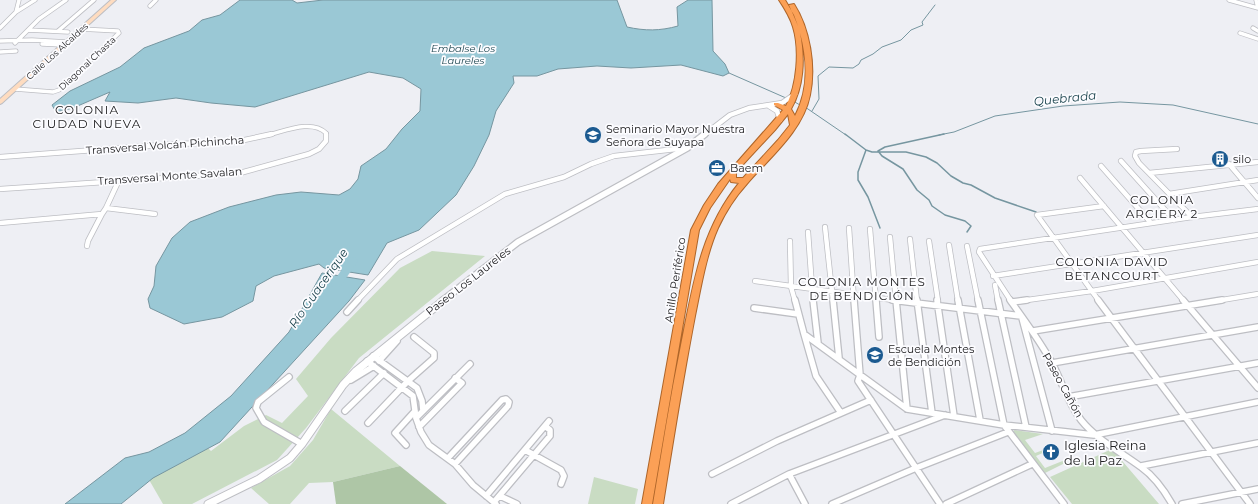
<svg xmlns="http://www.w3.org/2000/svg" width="1258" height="504" viewBox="0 0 1258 504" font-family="Montserrat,sans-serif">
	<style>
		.green { fill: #c9dcc3 }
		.forest { fill: #aec6a6 }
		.water { fill: #9ac8d5; stroke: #7696a0 }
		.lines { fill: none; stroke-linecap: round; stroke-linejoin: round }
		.stream-far1 { stroke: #7696a0; stroke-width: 1 }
		.stream { stroke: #7696a0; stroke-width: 1.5 }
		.river { fill: #9ac8d5; fill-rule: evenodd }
		.minor-far2-casing { stroke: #bdbec3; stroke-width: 5 }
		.minor-far1-casing { stroke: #bdbec3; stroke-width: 6 }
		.minor-casing { stroke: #bdbec3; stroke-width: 8 }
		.tertiary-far2-casing { stroke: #bdbec3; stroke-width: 6 }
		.tertiary-far1-casing { stroke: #bdbec3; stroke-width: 8 }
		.tertiary-casing { stroke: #bdbec3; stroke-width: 9 }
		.secondary-casing { stroke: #bdbec3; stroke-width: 2 }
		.trunk-casing { stroke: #ae6529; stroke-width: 2 }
		.minor-far2 { stroke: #fff; stroke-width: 3.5 }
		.minor-far1 { stroke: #fff; stroke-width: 4.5 }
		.minor { stroke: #fff; stroke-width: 5.5 }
		.tertiary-far2 { stroke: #fff; stroke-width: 4.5 }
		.tertiary-far1 { stroke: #fff; stroke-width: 5.5 }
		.tertiary { stroke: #fff; stroke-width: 7 }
		.secondary { fill: #fedcc0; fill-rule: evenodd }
		.trunk { fill: #fba056; fill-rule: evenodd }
		.labels { text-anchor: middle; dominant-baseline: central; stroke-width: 3.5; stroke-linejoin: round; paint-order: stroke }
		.far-street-label { font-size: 9px; fill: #222224; stroke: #fcfcff }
		.far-water-label { font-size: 10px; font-style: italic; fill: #133d47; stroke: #fcfcff }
		.poi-label { font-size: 11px; fill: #222224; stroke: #fcfcff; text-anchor: start }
		.street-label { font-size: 11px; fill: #222224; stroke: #fcfcff }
		.water-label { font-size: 12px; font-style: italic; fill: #133d47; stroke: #fcfcff }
		.neighbourhood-label { font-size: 12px; letter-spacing: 1px; fill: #222224; stroke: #fcfcff }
		.near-poi-label { font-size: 13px; fill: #222224; stroke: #fcfcff; text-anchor: start }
	</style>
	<rect width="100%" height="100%" fill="#eeeff4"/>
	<path class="green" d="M 432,251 L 485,256 L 359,358 L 306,428 L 277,460 L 192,504 L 163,504 L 148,478 L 202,442 L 211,451 L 244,426 L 266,415 L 282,423 L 308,396 L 296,379 L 331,338 L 400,268 Z
		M 331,409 L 400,466 L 333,482 L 309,483 L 290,504 L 269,504 L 251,488 L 290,466 L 313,440 Z
		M 1014,430 L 1043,434 L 1025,440 L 1035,453 L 1046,449 L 1047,451 L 1036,456 L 1045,468 L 1065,460 L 1067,462 L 1045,473 L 1013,433 Z
		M 1112,449 L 1159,504 L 1072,504 L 1050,477 Z
		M 594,477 L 638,489 L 635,504 L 588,504 Z"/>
	<path class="forest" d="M 400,466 L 447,504 L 336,504 L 333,482 Z"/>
	<path class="water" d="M 240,0 L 292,0 L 297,3 L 323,0 L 617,0 L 627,27 C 645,31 660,31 678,26 L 677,7 L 688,0 L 712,0 L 713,51 L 725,64 L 729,73 L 723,76 L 681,65 L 631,68 L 597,66 L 558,69 L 537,76 L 513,76 L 514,83 L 496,111 L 489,135 L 474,166 L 456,195 L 419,230 L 387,243 L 368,275 L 324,268 L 319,264 L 274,276 L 256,286 L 253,301 L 222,317 L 184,324 L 150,308 L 148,299 L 154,286 L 156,266 L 172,238 L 190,222 L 229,207 L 276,195 L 301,192 L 339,195 L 350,189 L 358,179 L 361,166 L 386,149 L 402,129 L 420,111 L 421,89 L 403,78 L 369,72 L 255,107 L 211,103 L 176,98 L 138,103 L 105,101 L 110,92 L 73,108 L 56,112 L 52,105 L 70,91 L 120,67 L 144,48 L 189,31 L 202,20 L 220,15 Z
		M 322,273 L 365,280 L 349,301 L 220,442 L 153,478 L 121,504 L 65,504 L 125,458 L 149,452 L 185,433 L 231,396 L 289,332 Z"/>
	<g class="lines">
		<path class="stream-far1" d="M 729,73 L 786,98
			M 793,101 L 800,105
			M 805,107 L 846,135
			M 812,111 L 819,99 L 818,76 L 829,67 L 853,68 L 859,64 L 861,60 L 873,54 L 882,47 L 901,40 L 911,30 L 923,25 L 922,22 L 935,5
			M 939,135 L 954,132 L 995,116 L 1063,106 L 1120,102 L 1173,105 L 1258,124"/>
		<path class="stream" d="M 845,134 L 866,150 L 872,152 L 906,152 L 926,157 L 937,163 L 951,176 L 963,183 L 971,185 L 995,198 L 1036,212
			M 866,150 L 858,172 L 858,180 L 868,197 L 880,228
			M 878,151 L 885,147 L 944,134
			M 878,151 L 882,156 L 903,169 L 917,190 L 929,200 L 932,206 L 945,215 L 965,221 L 971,226 L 967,232"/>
		<path class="river" d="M 353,257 L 356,258 L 358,261 L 356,264 L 339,288 L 333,288 L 331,285 L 333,282 L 350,258 Z"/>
		<g class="minor-far2-casing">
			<path id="minor-far2" d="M 1229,0 L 1258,8
				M 1256,0 L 1258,8
				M 150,6 L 156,0
				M 16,12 L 19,0
				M 0,28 L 16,12 L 35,0
				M 1253,28 L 1258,31
				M 28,30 L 68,32
				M 58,31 L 94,0
				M 1240,33 L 1258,39
				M 0,41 L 32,40 L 67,42
				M 15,43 L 39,19 L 66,0
				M 42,44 L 63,45
				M 0,52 L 16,51
				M 15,89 L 53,92 L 59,90 L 119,33 L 118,31 L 81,29
				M 268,135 C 285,131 312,119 326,133 L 326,135"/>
		</g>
		<g class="minor-far1-casing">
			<path id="minor-far1" d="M 1177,149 L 1141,151 L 1136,152 L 1135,156 L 1139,163 L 1192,217
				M 0,157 L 176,144 L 235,142 L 272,134
				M 1121,161 L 1174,220
				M 1229,164 L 1258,198
				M 1101,166 L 1151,223
				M 1149,173 L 1258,162
				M 1080,178 L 1184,301
				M 0,189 L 240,173 L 309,154 L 319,149 L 326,141 L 326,134
				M 1169,194 L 1258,180
				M 106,208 L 119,180
				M 0,223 L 102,214 L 106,208 L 155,214
				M 825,227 L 833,301
				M 849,228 L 854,301
				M 870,229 L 876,301
				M 808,232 L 813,301
				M 890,237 L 896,301
				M 910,239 L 917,301
				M 790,241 L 791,287 L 795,301
				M 929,241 L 938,301
				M 949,245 L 958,301
				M 87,246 L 88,241 L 102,214
				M 967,246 L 978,301
				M 993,276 L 1258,235
				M 755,281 L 900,301
				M 995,285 L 998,301
				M 357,301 L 397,259 L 505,194 L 564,177 L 591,164 L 614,156 L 685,148
				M 1011,301 L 979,252 L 980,249 L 1192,217 L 1258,209
				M 1020,301 L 1092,291 L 1258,262
				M 1099,301 L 1037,215 L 1104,206
				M 1216,301 L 1258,294"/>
		</g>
		<g class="minor-casing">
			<path id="minor" d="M 795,300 L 804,334 L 907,409 L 1004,425 L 1094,435 L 1258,402
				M 813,300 L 818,343
				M 833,300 L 839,358
				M 854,300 L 860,375 L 858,381 L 940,504
				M 876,300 L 879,337
				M 892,300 L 1021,316
				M 896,300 L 907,409
				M 917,300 L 932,413
				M 937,300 L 954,416
				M 958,300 L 980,420
				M 978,300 L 1004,425 L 1064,504
				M 998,300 L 1026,427
				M 1010,300 C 1025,321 1040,341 1052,363 C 1062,382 1068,403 1081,420 C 1097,440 1121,452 1141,467 C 1155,477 1164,490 1172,504
				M 1098,300 L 1250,504
				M 1183,300 L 1258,388
				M 1012,302 L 1027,300
				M 754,308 L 798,314
				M 347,312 L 358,300
				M 1022,318 L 1052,431
				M 1033,331 L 1222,300
				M 804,334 L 816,376 L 841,413
				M 373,356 L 417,388 L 422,401 L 423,411
				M 367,361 L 413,396 L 416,418 L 421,432 L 429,445 L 455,464 L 473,485 L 496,504
				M 379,361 L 397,341
				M 1052,363 L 1258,327
				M 289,377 L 258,402 L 256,408 L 264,422 L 302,444
				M 351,380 L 374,366
				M 1068,397 L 1258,363
				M 345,411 L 384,373
				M 416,418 L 470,364
				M 368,423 L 408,381 L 434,358 L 434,353 L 414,337
				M 419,427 L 462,383 L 455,378
				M 406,445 L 395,433 L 415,411
				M 525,450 L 561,470 L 564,476 L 561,484
				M 448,458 L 502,400 L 506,399 L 509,402 L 508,406 L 455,464
				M 1141,466 L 1258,443
				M 712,474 L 777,441 L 871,400
				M 789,474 L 805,504
				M 486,496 L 549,421
				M 500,496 L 517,504
				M 494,502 L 550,436 L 550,430 L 545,426
				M 731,504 L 789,474 L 945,415
				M 832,504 L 916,468 L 1008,432
				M 946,504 L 1032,464
				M 1182,504 L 1258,489"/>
		</g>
		<g class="tertiary-far2-casing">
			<path id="tertiary-far2" d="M 769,106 L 777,111 L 780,120
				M 704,135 L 730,115 L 749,108 L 782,103 L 795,94"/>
		</g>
		<g class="tertiary-far1-casing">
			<path id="tertiary-far1" d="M 442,301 L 518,242 L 687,148 L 705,134"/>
		</g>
		<g class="tertiary-casing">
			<path id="tertiary" d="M 208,504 L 259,479 L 290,458 L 302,444 L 343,385 L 356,371 L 444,300"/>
		</g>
		<g class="secondary-casing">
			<path id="secondary" d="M 111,0 L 116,0 L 2,103 L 0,104 L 0,99 Z"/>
		</g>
		<g class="trunk-casing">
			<path id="trunk" d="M 779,0 L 785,0 L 794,15 L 798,26 L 789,5 L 794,4 C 810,29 816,66 810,95 C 803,131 769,158 746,185 C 735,197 725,213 718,228 C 706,255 701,287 695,316 C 683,378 673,441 663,504 L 653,504 C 662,451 670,398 681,345 C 693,286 700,231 739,183 L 731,182 L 730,179 L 710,208 L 699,230 L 652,504 L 642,504 L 691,230 L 704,205 L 718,184 L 783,110 L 774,105 L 774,103 L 778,103 L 786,106 C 797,85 800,50 793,27 C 790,17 785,9 779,0 ZM 800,33 C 808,61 808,91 795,116 L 791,109 C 804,87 805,58 800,33 ZM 788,114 L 790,125 L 778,140 L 743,178 L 736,178 L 736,172 L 775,130 Z"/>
		</g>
		<use href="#minor-far2" class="minor-far2"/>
		<use href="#minor-far1" class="minor-far1"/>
		<use href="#minor" class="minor"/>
		<use href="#tertiary-far2" class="tertiary-far2"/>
		<use href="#tertiary-far1" class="tertiary-far1"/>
		<use href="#tertiary" class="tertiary"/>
		<use href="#secondary" class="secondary"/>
		<use href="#trunk" class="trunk"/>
	</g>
	<defs>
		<g id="university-disc" transform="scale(0.9)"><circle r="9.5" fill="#1b5a90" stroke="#fcfcff"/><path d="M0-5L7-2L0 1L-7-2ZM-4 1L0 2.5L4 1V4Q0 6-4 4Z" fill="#fff"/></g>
		<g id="building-disc" transform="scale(0.9)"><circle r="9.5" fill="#1b5a90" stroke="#fcfcff"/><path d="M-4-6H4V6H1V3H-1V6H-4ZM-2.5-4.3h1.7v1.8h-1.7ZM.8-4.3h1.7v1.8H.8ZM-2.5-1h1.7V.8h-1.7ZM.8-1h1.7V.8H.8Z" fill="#fff"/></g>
		<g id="office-disc" transform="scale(0.9)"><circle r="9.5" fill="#1b5a90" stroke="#fcfcff"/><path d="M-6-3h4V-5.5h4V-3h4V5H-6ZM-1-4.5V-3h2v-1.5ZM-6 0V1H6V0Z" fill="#fff"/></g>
		<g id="school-disc" transform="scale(0.9)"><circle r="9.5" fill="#1b5a90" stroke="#fcfcff"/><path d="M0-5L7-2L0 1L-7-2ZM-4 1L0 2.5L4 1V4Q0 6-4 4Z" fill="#fff"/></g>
		<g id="church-disc" transform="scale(0.9)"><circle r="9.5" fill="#1b5a90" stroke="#fcfcff"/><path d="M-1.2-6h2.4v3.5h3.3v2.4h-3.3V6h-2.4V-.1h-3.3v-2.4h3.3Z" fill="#fff"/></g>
	</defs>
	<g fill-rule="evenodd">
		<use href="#university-disc" x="593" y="135"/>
		<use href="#building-disc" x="1220" y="159"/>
		<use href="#office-disc" x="717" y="168"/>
		<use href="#school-disc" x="875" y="355"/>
		<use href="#church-disc" x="1051" y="452"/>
	</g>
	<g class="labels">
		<g class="far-street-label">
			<text transform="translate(57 51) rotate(-42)">Calle Los Alcaldes</text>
			<text transform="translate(87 63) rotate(-43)">Diagonal Chasta</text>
		</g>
		<g class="far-water-label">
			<text x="463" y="48">Embalse Los<tspan x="463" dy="12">Laureles</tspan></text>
		</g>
		<g class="poi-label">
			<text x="606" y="129">Seminario Mayor Nuestra<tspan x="606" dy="13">Señora de Suyapa</tspan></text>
			<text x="1233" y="159">silo</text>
			<text x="730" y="168">Baem</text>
			<text x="888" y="349">Escuela Montes<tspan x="888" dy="13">de Bendición</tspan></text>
		</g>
		<g class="street-label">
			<text transform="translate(165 145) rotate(-4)">Transversal Volcán Pichincha</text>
			<text transform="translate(170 176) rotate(-4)">Transversal Monte Savalan</text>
			<text transform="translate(675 280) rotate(-81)">Anillo Periférico</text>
			<text transform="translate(468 281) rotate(-38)">Paseo Los Laureles</text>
			<text transform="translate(1063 385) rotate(61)">Paseo Cañón</text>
		</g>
		<g class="water-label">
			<text transform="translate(1065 98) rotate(-6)">Quebrada</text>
			<text transform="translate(318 288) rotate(-55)">Río Guacerique</text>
		</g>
		<g class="neighbourhood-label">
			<text x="87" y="109">COLONIA<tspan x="87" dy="14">CIUDAD NUEVA</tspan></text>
			<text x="1162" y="199">COLONIA<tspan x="1162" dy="14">ARCIERY 2</tspan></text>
			<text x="1112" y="261">COLONIA DAVID<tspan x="1112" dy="14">BETANCOURT</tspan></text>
			<text x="862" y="281">COLONIA MONTES<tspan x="862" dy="14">DE BENDICIÓN</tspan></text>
		</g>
		<g class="near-poi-label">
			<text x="1064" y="445">Iglesia Reina<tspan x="1064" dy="15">de la Paz</tspan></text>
		</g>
	</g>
</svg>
